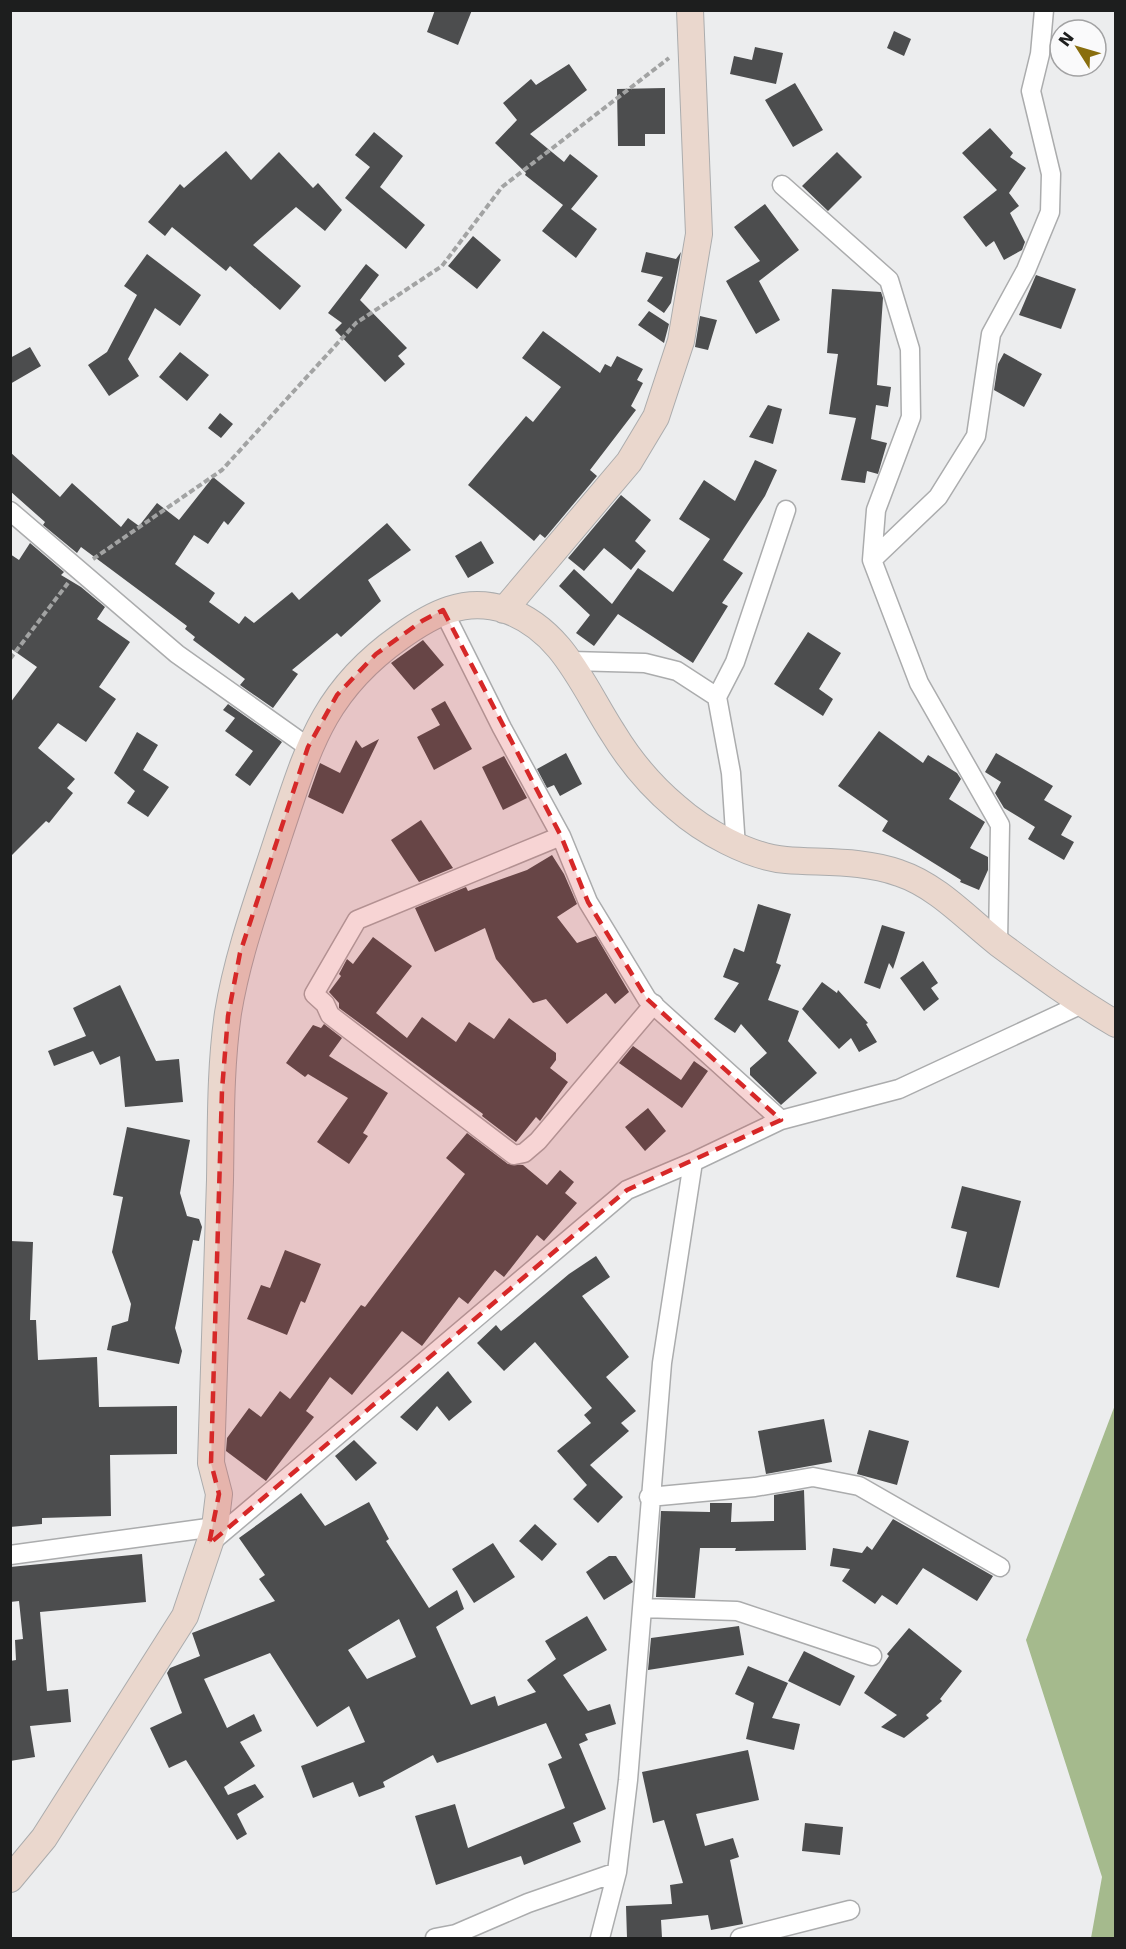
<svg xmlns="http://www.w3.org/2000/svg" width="1126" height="1949" viewBox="0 0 1126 1949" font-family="'DejaVu Sans',sans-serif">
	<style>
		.forest { fill: #a5ba8d }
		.building { fill: #4c4d4e; fill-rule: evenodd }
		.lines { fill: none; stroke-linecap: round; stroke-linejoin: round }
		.street-casing { stroke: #abacad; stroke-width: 21 }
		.secondary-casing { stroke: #abacad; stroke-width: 28 }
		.path { stroke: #a2a3a3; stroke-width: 4; stroke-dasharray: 6 3; stroke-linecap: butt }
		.street { stroke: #fff; stroke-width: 18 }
		.secondary { stroke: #ead7cd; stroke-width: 26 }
		.marked { fill: #d62828; fill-opacity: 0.2; stroke: #d62828; stroke-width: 4.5; stroke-dasharray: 12 8; stroke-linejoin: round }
	</style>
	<rect width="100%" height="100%" fill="#ecedee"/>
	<path class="forest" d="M 1115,1405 L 1116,1938 L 1091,1938 L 1102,1877 L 1026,1640 Z"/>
	<path class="building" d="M 435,10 L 472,10 L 458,45 L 427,32 Z
		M 894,31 L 911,39 L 904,56 L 887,48 Z
		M 755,47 L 783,53 L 776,84 L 730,74 L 734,56 L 752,60 Z
		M 569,64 L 587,90 L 530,134 L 564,162 L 570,154 L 598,176 L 571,209 L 597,229 L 576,258 L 542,231 L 563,205 L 525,175 L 526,173 L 495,143 L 517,120 L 503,103 L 531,79 L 536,85 Z
		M 795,83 L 823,130 L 793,147 L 765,100 Z
		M 665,88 L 665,134 L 645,134 L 645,146 L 618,146 L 617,89 Z
		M 990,128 L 1013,153 L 1010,157 L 1026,168 L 1009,193 L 1019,206 L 1010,213 L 1025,242 L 1022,250 L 1004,260 L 994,241 L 986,247 L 963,217 L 997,190 L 962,153 Z
		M 374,132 L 403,156 L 380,187 L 425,225 L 406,249 L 345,198 L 370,167 L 355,155 Z
		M 226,151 L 251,180 L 279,152 L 313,188 L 318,183 L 342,210 L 325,231 L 296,207 L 253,245 L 301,286 L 280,310 L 230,266 L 226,271 L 172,227 L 165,236 L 148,222 L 180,184 L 184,188 Z
		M 837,152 L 862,177 L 828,211 L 802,186 Z
		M 765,204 L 799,250 L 759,281 L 780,320 L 756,334 L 726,281 L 760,261 L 734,227 Z
		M 473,236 L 501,260 L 477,289 L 448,266 Z
		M 646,252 L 676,259 L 681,252 L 671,303 L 664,313 L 647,301 L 663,277 L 641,272 Z
		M 147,254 L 201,295 L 180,326 L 155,308 L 128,359 L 139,376 L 109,396 L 88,365 L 107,352 L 137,295 L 124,286 Z
		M 366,264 L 379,275 L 360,300 L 407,348 L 398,356 L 405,364 L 385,382 L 335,330 L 342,323 L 328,313 Z
		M 1036,275 L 1076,289 L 1061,329 L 1019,315 Z
		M 832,289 L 881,292 L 883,298 L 877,385 L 891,387 L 888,407 L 876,405 L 871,439 L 887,443 L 878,474 L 867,471 L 865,483 L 841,480 L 856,418 L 829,414 L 838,354 L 827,353 Z
		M 649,311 L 669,324 L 664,343 L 638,325 Z
		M 700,316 L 717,320 L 708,350 L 695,347 Z
		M 543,331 L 600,373 L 605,364 L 611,367 L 617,356 L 643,369 L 637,380 L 643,383 L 631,406 L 636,410 L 590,470 L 597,476 L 545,538 L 540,534 L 534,541 L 468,485 L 526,416 L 533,422 L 561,387 L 522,358 Z
		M 30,347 L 41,366 L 10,384 L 10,358 Z
		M 180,352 L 209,375 L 187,401 L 159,377 Z
		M 1004,353 L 1042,374 L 1024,407 L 994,390 L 998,364 Z
		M 768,405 L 782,409 L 773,444 L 749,437 Z
		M 220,413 L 233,424 L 221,438 L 208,428 Z
		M 10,452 L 60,497 L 72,483 L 121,527 L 128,518 L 139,526 L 157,503 L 179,520 L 213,477 L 245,503 L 228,525 L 224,521 L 208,544 L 194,535 L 175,564 L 215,593 L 209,602 L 239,624 L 245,616 L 254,623 L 292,592 L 299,600 L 387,523 L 411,550 L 368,580 L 381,601 L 341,637 L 337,633 L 292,670 L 298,674 L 273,708 L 240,685 L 245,679 L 193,640 L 195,637 L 185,629 L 187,626 L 81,547 L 77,553 L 43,525 L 45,522 L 10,491 Z
		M 755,460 L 777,470 L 765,496 L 723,560 L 743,573 L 722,603 L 728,606 L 693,663 L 618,614 L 594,646 L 576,633 L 590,615 L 559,586 L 574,569 L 612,604 L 638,568 L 673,592 L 710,539 L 679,519 L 704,480 L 735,501 Z
		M 621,495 L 651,520 L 635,541 L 646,551 L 631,570 L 604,548 L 584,571 L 568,558 Z
		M 481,541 L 494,563 L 468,578 L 455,556 Z
		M 30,543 L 64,572 L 61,575 L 81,587 L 105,607 L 97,619 L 130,642 L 99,687 L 116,699 L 86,742 L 58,723 L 38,748 L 75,779 L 67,788 L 73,793 L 49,823 L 46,821 L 10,857 L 10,703 L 37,667 L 10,648 L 10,554 L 19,560 Z
		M 808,632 L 841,653 L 819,689 L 833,699 L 823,716 L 774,684 Z
		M 423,640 L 444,665 L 414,690 L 391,663 Z
		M 445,701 L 472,749 L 434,770 L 417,737 L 440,725 L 431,709 Z
		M 228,704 L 282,742 L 250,786 L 235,775 L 253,751 L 225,731 L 235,718 L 223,710 Z
		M 879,731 L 923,763 L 928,755 L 957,773 L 961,779 L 949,799 L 985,822 L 970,848 L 988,857 L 988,870 L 979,890 L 960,882 L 961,880 L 882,831 L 888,821 L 838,786 Z
		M 137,732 L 158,745 L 143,770 L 169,787 L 148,817 L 127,803 L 135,791 L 114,773 Z
		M 379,739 L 343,814 L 308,797 L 320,763 L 340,773 L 356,740 L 362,748 Z
		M 566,753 L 582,784 L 560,796 L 554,785 L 547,788 L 537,769 Z
		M 996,753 L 1053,786 L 1044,800 L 1072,816 L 1061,835 L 1074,842 L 1064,860 L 1028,839 L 1035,827 L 1004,808 L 995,793 L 1001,782 L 985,772 Z
		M 504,756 L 527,798 L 503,810 L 482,767 Z
		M 421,820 L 453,868 L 419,882 L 391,840 Z
		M 552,855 L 564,874 L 577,904 L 557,917 L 577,943 L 596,936 L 629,992 L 615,1004 L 606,993 L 567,1024 L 546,999 L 533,1003 L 496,959 L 485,928 L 435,952 L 415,908 L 466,887 L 468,891 L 527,870 Z
		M 758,904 L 791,914 L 776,963 L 781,965 L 768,1000 L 799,1011 L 788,1041 L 817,1073 L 781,1105 L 750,1075 L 750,1068 L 767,1053 L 741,1024 L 735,1033 L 714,1019 L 739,983 L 723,977 L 734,948 L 744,952 Z
		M 882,925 L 905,932 L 893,969 L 889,963 L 880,989 L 864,983 Z
		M 373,937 L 412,966 L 376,1013 L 407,1038 L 422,1017 L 456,1042 L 469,1022 L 494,1039 L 509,1018 L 556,1053 L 556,1060 L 550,1068 L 568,1082 L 540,1121 L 536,1117 L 516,1142 L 482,1116 L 483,1114 L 339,1008 L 339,1003 L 329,992 L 341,976 L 339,974 L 347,959 L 353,964 Z
		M 923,961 L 938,983 L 931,988 L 939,999 L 924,1011 L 900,978 Z
		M 822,982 L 837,993 L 838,990 L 868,1023 L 866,1024 L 877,1042 L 859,1052 L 851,1038 L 839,1049 L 802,1009 Z
		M 120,985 L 156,1061 L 179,1059 L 183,1102 L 125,1107 L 120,1056 L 100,1065 L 93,1051 L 54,1066 L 48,1051 L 86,1036 L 73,1008 Z
		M 324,1024 L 342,1038 L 329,1056 L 388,1093 L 363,1133 L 368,1136 L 349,1164 L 317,1142 L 348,1098 L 308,1074 L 305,1077 L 286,1063 L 313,1025 L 321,1028 Z
		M 633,1046 L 681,1080 L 694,1061 L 708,1071 L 682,1108 L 619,1063 Z
		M 648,1108 L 666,1131 L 645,1151 L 625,1127 Z
		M 127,1127 L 190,1140 L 180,1193 L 187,1216 L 199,1219 L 202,1227 L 199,1241 L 193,1240 L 175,1328 L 182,1351 L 179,1364 L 107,1350 L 112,1326 L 128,1321 L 131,1304 L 112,1252 L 123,1197 L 113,1195 Z
		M 467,1133 L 508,1164 L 523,1165 L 547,1185 L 560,1170 L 574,1182 L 565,1193 L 577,1203 L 544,1241 L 537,1235 L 504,1277 L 495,1270 L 468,1304 L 459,1297 L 422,1346 L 402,1331 L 352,1395 L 330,1377 L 306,1411 L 314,1417 L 266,1481 L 226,1451 L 227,1438 L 249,1408 L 261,1417 L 280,1391 L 290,1399 L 361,1305 L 365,1307 L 465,1174 L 446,1158 Z
		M 962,1186 L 1021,1201 L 999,1288 L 956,1277 L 967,1232 L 951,1228 Z
		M 10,1241 L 33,1242 L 30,1320 L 36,1320 L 38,1360 L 97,1357 L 99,1407 L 177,1406 L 177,1454 L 110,1455 L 111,1516 L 42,1518 L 42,1524 L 10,1527 Z
		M 285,1250 L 321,1264 L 305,1303 L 301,1301 L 287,1335 L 247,1319 L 261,1285 L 270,1288 Z
		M 596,1256 L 610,1277 L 582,1296 L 629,1357 L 606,1377 L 636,1411 L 621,1423 L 629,1431 L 590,1465 L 623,1497 L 598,1523 L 573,1499 L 587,1485 L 557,1451 L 591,1423 L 584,1415 L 592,1408 L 535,1342 L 504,1371 L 477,1343 L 496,1325 L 501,1331 L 569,1274 Z
		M 448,1371 L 472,1402 L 449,1421 L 437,1406 L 417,1431 L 400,1417 Z
		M 824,1419 L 832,1462 L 766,1474 L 758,1431 Z
		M 869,1430 L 909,1441 L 897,1485 L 857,1474 Z
		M 354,1440 L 377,1463 L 356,1481 L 335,1456 Z
		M 804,1490 L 806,1550 L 735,1551 L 736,1548 L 700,1548 L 695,1598 L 656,1597 L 661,1511 L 710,1512 L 710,1503 L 732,1503 L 731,1522 L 774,1521 L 774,1495 Z
		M 301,1493 L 325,1526 L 369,1502 L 389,1539 L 386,1541 L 429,1608 L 457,1590 L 464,1609 L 436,1627 L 471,1705 L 495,1696 L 498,1706 L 536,1692 L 527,1680 L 556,1659 L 545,1641 L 587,1616 L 607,1650 L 563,1675 L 588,1711 L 610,1704 L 616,1724 L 585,1734 L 588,1740 L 579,1744 L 606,1809 L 573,1823 L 581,1842 L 524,1865 L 521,1856 L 436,1885 L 415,1816 L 455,1804 L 468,1848 L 565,1808 L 548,1764 L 562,1758 L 546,1723 L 437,1763 L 433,1755 L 383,1782 L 385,1787 L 359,1797 L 353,1782 L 313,1798 L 301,1766 L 365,1742 L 349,1706 L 317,1727 L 270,1653 L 204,1679 L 227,1728 L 254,1714 L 262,1731 L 240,1742 L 255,1766 L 224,1787 L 228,1795 L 255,1784 L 264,1797 L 237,1814 L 247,1834 L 237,1840 L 186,1760 L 169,1768 L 150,1728 L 182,1713 L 167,1673 L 170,1668 L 200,1656 L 192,1633 L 275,1601 L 259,1579 L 265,1575 L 239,1538 ZM 399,1619 L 416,1657 L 367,1679 L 348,1650 Z
		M 893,1519 L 993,1576 L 977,1601 L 923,1568 L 897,1605 L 882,1595 L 875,1604 L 842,1581 L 850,1569 L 830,1566 L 833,1548 L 862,1553 L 867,1546 L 872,1550 Z
		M 535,1524 L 557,1544 L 542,1561 L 519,1541 Z
		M 493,1543 L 515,1577 L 474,1603 L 452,1569 Z
		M 142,1554 L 146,1602 L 40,1612 L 47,1691 L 68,1689 L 71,1722 L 30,1726 L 35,1757 L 10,1761 L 10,1661 L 16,1660 L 15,1640 L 23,1639 L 19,1601 L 10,1602 L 10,1567 Z
		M 609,1556 L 616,1556 L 633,1582 L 604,1600 L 586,1572 Z
		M 739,1626 L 744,1655 L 648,1670 L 651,1638 Z
		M 909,1628 L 962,1671 L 940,1699 L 942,1701 L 926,1715 L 929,1718 L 904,1738 L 881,1727 L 897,1715 L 864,1693 L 889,1656 L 887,1654 Z
		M 804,1651 L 855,1676 L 840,1706 L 788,1681 Z
		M 748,1666 L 788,1683 L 772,1718 L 800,1724 L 794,1750 L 746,1739 L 754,1703 L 735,1694 Z
		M 748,1750 L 759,1800 L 696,1814 L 705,1846 L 733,1838 L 739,1857 L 730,1860 L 743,1924 L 711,1930 L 708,1915 L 661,1920 L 662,1938 L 627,1938 L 626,1906 L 672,1904 L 670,1885 L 683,1883 L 664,1820 L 653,1823 L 642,1772 Z
		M 805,1823 L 843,1827 L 840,1855 L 802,1851 Z"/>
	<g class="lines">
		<g class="street-casing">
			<path id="street" d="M 782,185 L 889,280 L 910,349 L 911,417 L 876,510 L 872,560 L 919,683 L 1000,825 L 998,943
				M 10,511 L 177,654 L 308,747
				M 872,560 L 938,497 L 976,436 L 991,334 L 1026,270 L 1050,212 L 1051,174 L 1031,91 L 1040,54 L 1044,10
				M 443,610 L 502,728 L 561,836 L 588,902 L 647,999 L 781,1120
				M 571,661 L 645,663 L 677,671 L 717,697
				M 561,836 L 357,920 L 314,994 L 325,1004 L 330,1015 L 514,1155 L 524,1153 L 538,1141 L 654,1004
				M 736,847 L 731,773 L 717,697 L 735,662 L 786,510
				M 649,1497 L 755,1487 L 813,1477 L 859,1486 L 1000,1567
				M 209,1544 L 627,1190 L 693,1162
				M 10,1555 L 215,1527
				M 642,1608 L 737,1611 L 872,1656
				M 435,1938 L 456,1934 L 528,1903 L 617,1872 L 628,1780 L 662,1363 L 693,1162 L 781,1120 L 899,1089 L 1082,1004
				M 600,1938 L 617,1872
				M 740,1938 L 850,1910"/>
		</g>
		<g class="secondary-casing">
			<path id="secondary" d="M 504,610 L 629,462 L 656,417 L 681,341 L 699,234 L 690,10
				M 10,1879 L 44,1838 L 185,1616 L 215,1527 L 219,1494 L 211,1463 C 214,1369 217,1275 220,1180 C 221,1125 220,1068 228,1013 C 238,952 260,894 279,835 C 308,749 322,692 400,637 C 432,614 465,596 506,610 C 563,630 583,687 613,733 C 630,761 651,786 676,807 C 703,831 749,857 786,860 C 823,863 863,860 899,873 C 938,886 967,919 999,944 C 1037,972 1075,1000 1116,1024"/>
		</g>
		<path class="path" d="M 93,559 L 222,470 L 356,323 L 442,266 L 502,187 L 669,58
			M 10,659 L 68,583"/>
		<use href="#street" class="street"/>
		<use href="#secondary" class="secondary"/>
	</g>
	<path class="marked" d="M 443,610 L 561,836 L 588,902 L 647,999 L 781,1120 L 627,1190 L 209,1544 L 219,1494 L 211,1463 L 222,1090 L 228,1016 L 240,953 L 308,747 L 337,695 L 376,654 L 422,621 Z"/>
	<rect width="1126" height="1949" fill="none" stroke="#1d1e1e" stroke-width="24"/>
	<g transform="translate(1078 48) rotate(307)"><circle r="28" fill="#fafafb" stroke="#a2a2a3" stroke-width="1.5"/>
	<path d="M0-4.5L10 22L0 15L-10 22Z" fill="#896e0e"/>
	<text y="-9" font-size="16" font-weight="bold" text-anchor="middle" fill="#1d1e1e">N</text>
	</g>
</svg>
